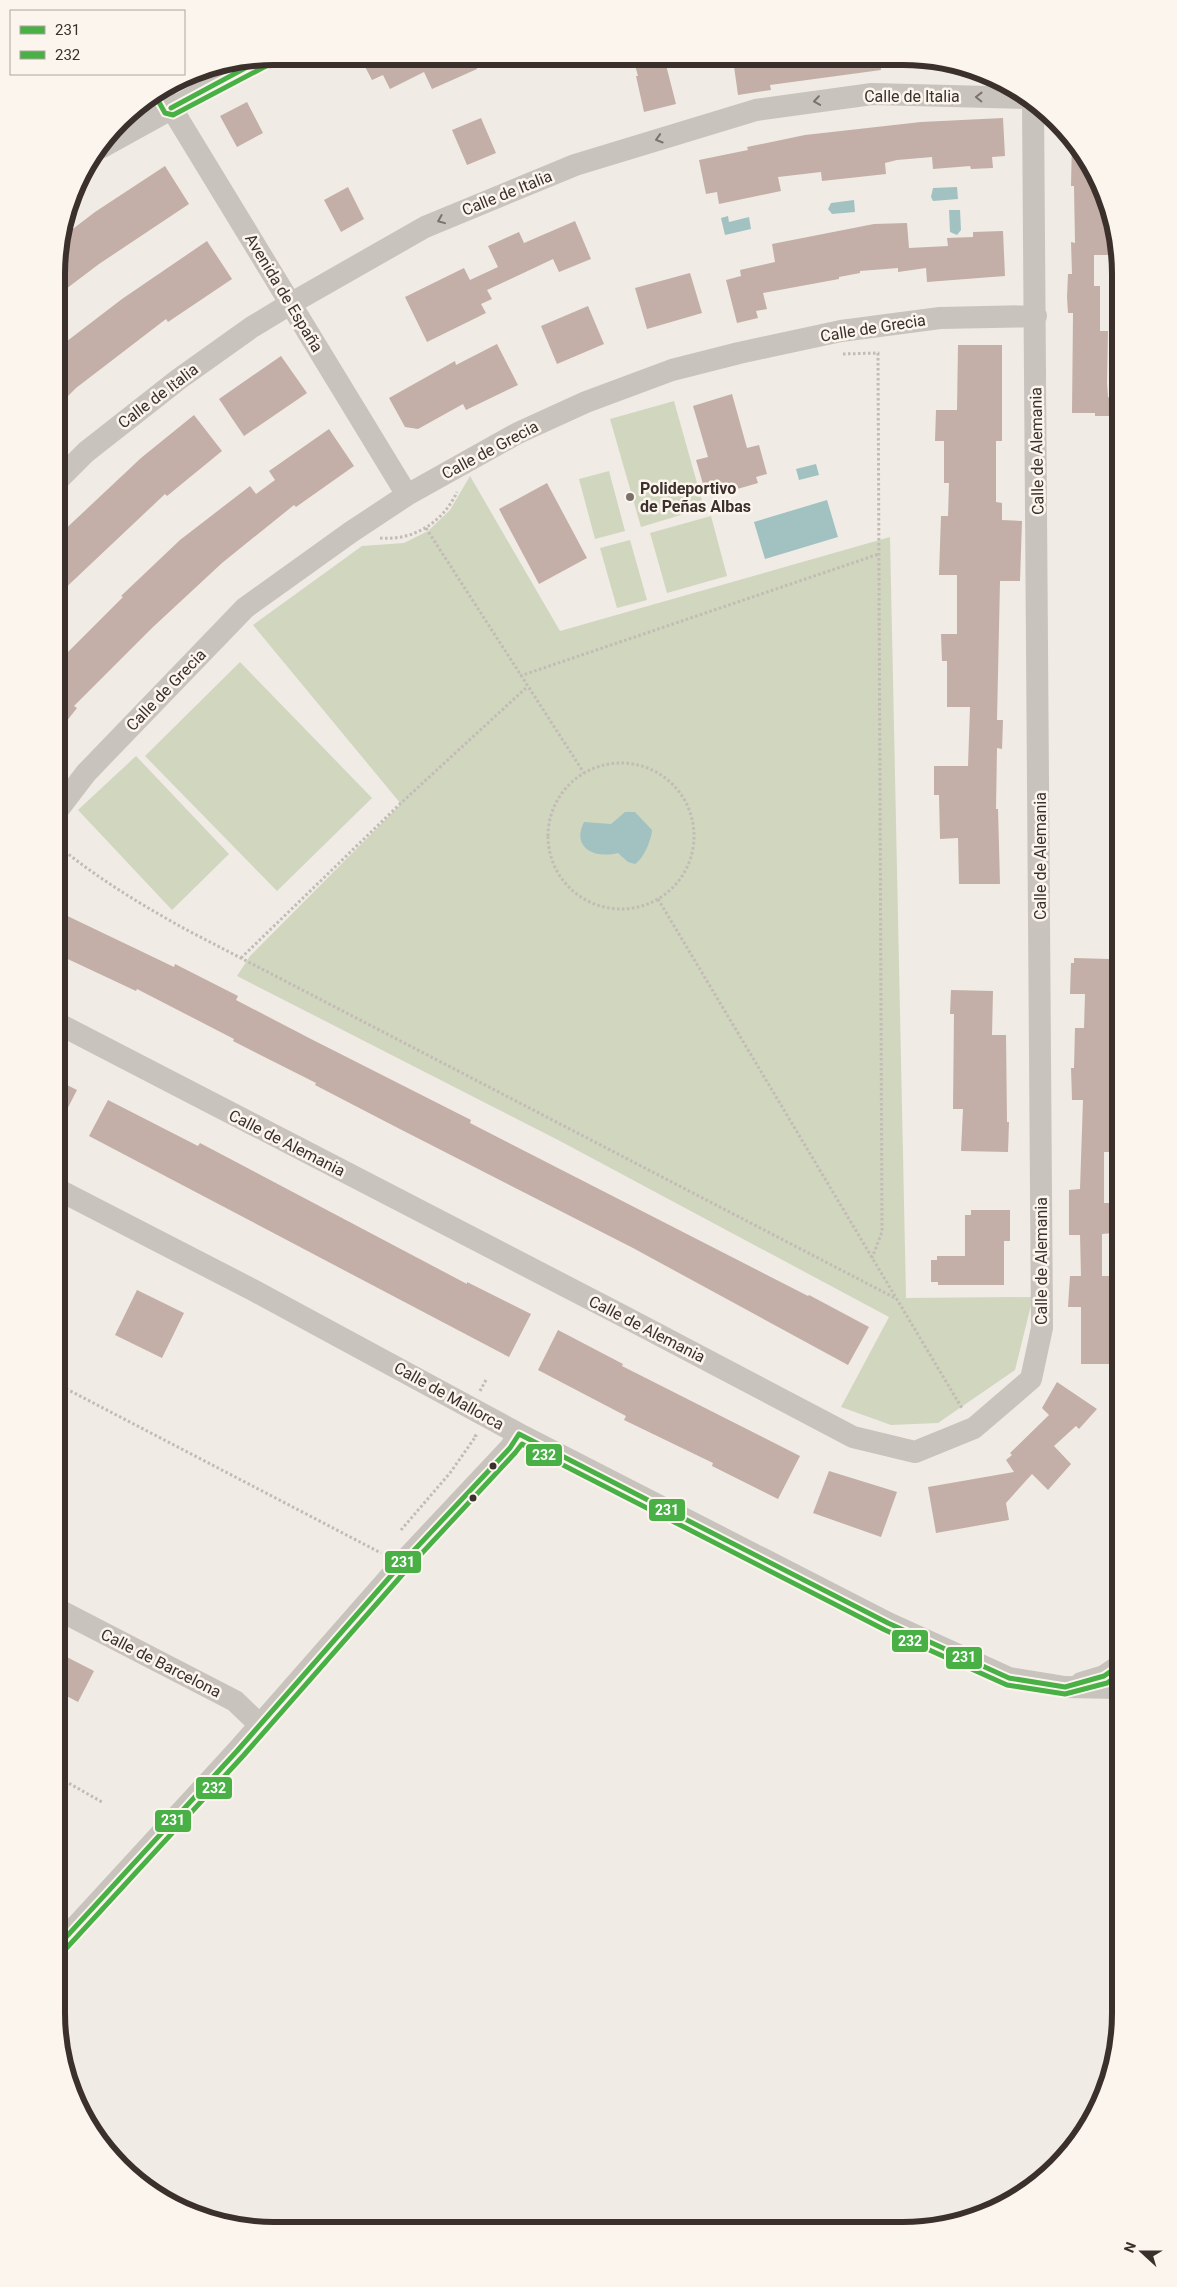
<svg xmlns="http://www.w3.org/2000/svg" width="1177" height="2287" viewBox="0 0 1177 2287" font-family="Roboto,sans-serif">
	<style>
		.green { fill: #d1d6bf }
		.water { fill: #a1c2c1 }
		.building { fill: #c3afa7 }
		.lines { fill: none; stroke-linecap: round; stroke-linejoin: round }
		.path { stroke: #c2bbb6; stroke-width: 3; stroke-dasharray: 2.5 2.5; stroke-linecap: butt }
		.minor { stroke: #c9c3be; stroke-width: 22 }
		.bus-1-casing { stroke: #fbf5ee; stroke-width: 9 }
		.bus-2-casing { stroke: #fbf5ee; stroke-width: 9 }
		.bus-1 { stroke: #49b046; stroke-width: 5 }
		.bus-2 { stroke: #49b046; stroke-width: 5 }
		.oneway { stroke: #7b726d }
		.poi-dot { fill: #7a716c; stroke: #fbf5ee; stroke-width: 2 }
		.bus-dot { fill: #3b302b; stroke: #fbf5ee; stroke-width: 2 }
		.labels { text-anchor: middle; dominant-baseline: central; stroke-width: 5; stroke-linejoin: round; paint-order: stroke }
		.street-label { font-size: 16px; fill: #3b302b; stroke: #fbf5ee }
		.poi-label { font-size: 16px; font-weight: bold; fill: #3b302b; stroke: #fbf5ee; text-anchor: start }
		.rim { fill: none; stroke: #3b302b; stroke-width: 6 }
		.line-badge { stroke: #fbf5ee; stroke-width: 2 }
		.badge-label { font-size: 14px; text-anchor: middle; font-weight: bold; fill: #fff }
	</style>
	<rect width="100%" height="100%" fill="#f0ebe5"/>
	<path class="green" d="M 674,401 L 704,508 L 641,527 L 610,419 Z
		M 609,471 L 625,531 L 595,539 L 579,479 Z
		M 470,476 L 560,631 L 890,537 L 906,1298 L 1033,1297 L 1015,1370 L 938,1423 L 891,1425 L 841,1407 L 889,1317 L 560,1141 L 237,976 L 250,956 L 401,804 L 253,625 L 362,546 L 404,543 L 428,531 L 450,510 Z
		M 711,516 L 727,576 L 667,593 L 650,533 Z
		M 630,540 L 647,600 L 617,608 L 600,548 Z
		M 240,662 L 372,798 L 277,891 L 145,756 Z
		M 136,756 L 229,854 L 172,910 L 78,810 Z"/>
	<path class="water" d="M 957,187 L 958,199 L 933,201 L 931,197 L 933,188 Z
		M 854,200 L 855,212 L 832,214 L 828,209 L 831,203 Z
		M 949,210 L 960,210 L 961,230 L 957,235 L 950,232 Z
		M 728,216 L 729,222 L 749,217 L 751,229 L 725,235 L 721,218 Z
		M 816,464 L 819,475 L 799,480 L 796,469 Z
		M 827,500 L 838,537 L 765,559 L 754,522 Z
		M 625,812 L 635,812 L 652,830 C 651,841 644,858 635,864 L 628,862 L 618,853 C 595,859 571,848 584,822 L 611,824 Z"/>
	<path class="building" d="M 360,57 L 472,57 L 477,69 L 432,89 L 424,72 L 390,89 L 383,75 L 372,80 Z
		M 733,59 L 880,60 L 881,70 L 770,85 L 771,90 L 738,95 Z
		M 651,61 L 652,68 L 666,65 L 676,104 L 644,112 L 636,76 L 638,76 L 635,65 Z
		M 247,102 L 263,133 L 237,147 L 220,116 Z
		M 481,118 L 496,153 L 467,165 L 452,130 Z
		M 1003,118 L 1005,156 L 992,157 L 993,168 L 971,169 L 970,166 L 933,169 L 932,157 L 897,160 L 885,163 L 886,174 L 822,181 L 821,172 L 778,177 L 781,191 L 719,204 L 717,192 L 706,194 L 699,160 L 748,150 L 747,147 L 805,135 L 921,122 Z
		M 1072,139 L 1084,153 L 1109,205 L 1116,244 L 1113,244 L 1113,255 L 1094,255 L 1094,286 L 1100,286 L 1100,331 L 1108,331 L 1107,383 L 1108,397 L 1111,398 L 1111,416 L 1095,416 L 1095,413 L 1072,413 L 1073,313 L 1068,313 L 1067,297 L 1068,274 L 1072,274 L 1071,242 L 1075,243 L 1074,186 L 1071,186 Z
		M 165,166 L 189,204 L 99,264 L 58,295 L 58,246 L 61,238 L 95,212 Z
		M 348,187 L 364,219 L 341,232 L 324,200 Z
		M 575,221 L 591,259 L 559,272 L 553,259 L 487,290 L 492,299 L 481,304 L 486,313 L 427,342 L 405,297 L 464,268 L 470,280 L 498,267 L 488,246 L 519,232 L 524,243 Z
		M 907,223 L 909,248 L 948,246 L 947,238 L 973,237 L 973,232 L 1003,231 L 1005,276 L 927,282 L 926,268 L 898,272 L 898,268 L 860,271 L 860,273 L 839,277 L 839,279 L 763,293 L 767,309 L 756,311 L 758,318 L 737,323 L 726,280 L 741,276 L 740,270 L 775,262 L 772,244 L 874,224 Z
		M 207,241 L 232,279 L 168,322 L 166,319 L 76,388 L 58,406 L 58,348 L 122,299 Z
		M 690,273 L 702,313 L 647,329 L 635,288 Z
		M 588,306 L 604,344 L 557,364 L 541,326 Z
		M 497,344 L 518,385 L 466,410 L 463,404 L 418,429 L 405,427 L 389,398 L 455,361 L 456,365 Z
		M 958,345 L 1002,345 L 1002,441 L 996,441 L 996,502 L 1002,503 L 1002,520 L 1022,521 L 1020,581 L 1000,581 L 997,720 L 1003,720 L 1002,749 L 997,748 L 996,809 L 998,809 L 1000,884 L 959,884 L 958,838 L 940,839 L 939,795 L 934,795 L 934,766 L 968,766 L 970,707 L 947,707 L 947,661 L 942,661 L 941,634 L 957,634 L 957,575 L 939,575 L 941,516 L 948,516 L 949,483 L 944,483 L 944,441 L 935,441 L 936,410 L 957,410 Z
		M 281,356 L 307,393 L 244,436 L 219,399 Z
		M 732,394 L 747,448 L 759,445 L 767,474 L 756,477 L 758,483 L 720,494 L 718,487 L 705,491 L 696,460 L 708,457 L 693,406 Z
		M 194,415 L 222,451 L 167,496 L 165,494 L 58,595 L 58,536 L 141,458 Z
		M 329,429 L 354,466 L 296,507 L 294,505 L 222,563 L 152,628 L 74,706 L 77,708 L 58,732 L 58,662 L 123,597 L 121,596 L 180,540 L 250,486 L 256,494 L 275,480 L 269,471 Z
		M 547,483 L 587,558 L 539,584 L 499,509 Z
		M 57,911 L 174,967 L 175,964 L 238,996 L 236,1000 L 311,1039 L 471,1120 L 470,1123 L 808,1296 L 809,1295 L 869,1327 L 848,1365 L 633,1248 L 394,1126 L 315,1085 L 316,1083 L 233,1041 L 234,1039 L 137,989 L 136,991 L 57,954 Z
		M 1074,958 L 1110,959 L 1110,965 L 1119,965 L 1121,1091 L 1115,1091 L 1119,1145 L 1111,1145 L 1111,1152 L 1104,1152 L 1104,1203 L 1113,1203 L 1113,1233 L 1102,1234 L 1102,1276 L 1114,1276 L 1114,1364 L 1081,1364 L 1081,1307 L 1068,1307 L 1070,1276 L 1081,1276 L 1080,1235 L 1069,1235 L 1069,1190 L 1080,1189 L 1083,1100 L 1072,1100 L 1071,1068 L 1074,1068 L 1075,1028 L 1084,1028 L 1085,994 L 1070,994 L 1071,963 L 1074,963 Z
		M 951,990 L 993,991 L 992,1035 L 1006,1035 L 1007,1122 L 1009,1122 L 1008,1152 L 961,1151 L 963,1109 L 953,1109 L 954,1014 L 950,1014 Z
		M 57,1080 L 77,1090 L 57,1129 Z
		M 108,1100 L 198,1146 L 200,1143 L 467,1284 L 467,1282 L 531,1314 L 509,1357 L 89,1136 Z
		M 971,1210 L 1010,1210 L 1010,1241 L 1004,1241 L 1004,1285 L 938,1285 L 938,1282 L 931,1282 L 931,1260 L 937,1260 L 937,1256 L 965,1256 L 965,1215 L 971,1215 Z
		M 137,1290 L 184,1313 L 162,1358 L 115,1335 Z
		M 558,1330 L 623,1364 L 622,1366 L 800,1456 L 778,1499 L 712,1466 L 713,1463 L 624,1420 L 626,1416 L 538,1370 Z
		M 1057,1382 L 1097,1409 L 1079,1429 L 1076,1426 L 1054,1446 L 1071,1464 L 1048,1490 L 1032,1474 L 1006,1503 L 1009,1520 L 936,1533 L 928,1487 L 1014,1472 L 1006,1460 L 1012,1455 L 1010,1453 L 1049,1415 L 1042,1408 Z
		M 829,1471 L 897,1492 L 881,1537 L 813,1513 Z
		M 57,1652 L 94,1671 L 78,1702 L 57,1691 Z"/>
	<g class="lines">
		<path class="path" d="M 843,354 L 878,353 L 882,1232 L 872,1258
			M 426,528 L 584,773
			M 380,538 C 414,541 443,522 457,492
			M 520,676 L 879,554
			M548 836a73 73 0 1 1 146 0a73 73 0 1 1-146 0Z
			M 57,845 C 97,878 140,904 185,929 L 895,1298
			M 658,899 L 963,1410
			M 241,958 L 401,803 L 527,687
			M 57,1384 L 381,1553
			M 480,1391 L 487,1378
			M 401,1530 L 450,1473 L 476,1436 L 474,1435
			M 56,1776 L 102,1802"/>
		<path class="minor" d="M 161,91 L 407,495
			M 102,147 L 262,59
			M 58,480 L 86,452 L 179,379 L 252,327 L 290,304 L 425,227 L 575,165 L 756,110 L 872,94 L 1028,98
			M 57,811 L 86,773 L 245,608 L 351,532 L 407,495 L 518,433 L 586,402 L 672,370 L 739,353 L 841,331 L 940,318 L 1036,316
			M 57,1023 L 625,1317 L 853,1437 L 915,1452 L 974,1428 L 1031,1379 L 1042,1328 L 1033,102
			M 57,1189 L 253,1290 L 519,1434 L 888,1623 L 1009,1678 L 1065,1687 L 1120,1688
			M 57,1609 L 235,1701 L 259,1724
			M 1081,1683 L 1104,1676 L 1120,1665
			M 56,1948 L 237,1751 L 403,1562 L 510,1448 L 519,1434"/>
		<g class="bus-1-casing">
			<path id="bus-1" d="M 171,108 L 262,59
				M 519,1434 L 888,1623 L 1009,1678 L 1065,1687 L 1104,1676 L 1120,1665
				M 56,1948 L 237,1751 L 403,1562 L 510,1448 L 519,1434"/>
		</g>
		<g class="bus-2-casing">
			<path id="bus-2" d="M 155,95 L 165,113 L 173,115 L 266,66
				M 62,1953 L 243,1756 L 409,1567 L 515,1453 L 522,1444 L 885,1630 L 1007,1685 L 1065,1694 L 1107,1683 L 1120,1674"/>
		</g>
		<use href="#bus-1" class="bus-1"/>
		<use href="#bus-2" class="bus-2"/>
	</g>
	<defs><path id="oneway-chevron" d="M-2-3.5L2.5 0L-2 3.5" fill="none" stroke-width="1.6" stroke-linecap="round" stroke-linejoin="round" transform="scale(1.25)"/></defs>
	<g class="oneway">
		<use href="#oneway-chevron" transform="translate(979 97) rotate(-179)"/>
		<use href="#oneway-chevron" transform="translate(817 101) rotate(172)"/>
		<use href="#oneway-chevron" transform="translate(659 139) rotate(163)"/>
		<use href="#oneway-chevron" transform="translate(441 220) rotate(158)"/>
	</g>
	<circle class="poi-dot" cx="630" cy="497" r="5"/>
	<g class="bus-dot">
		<circle cx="493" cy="1466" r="4.5"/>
		<circle cx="473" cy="1498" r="4.5"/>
	</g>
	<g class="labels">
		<g class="street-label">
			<text x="912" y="96">Calle de Italia</text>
			<text transform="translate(507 193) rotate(-22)">Calle de Italia</text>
			<text transform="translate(284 293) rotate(59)">Avenida de España</text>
			<text transform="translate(873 328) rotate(-9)">Calle de Grecia</text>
			<text transform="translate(158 396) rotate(-37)">Calle de Italia</text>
			<text transform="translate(490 450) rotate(-28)">Calle de Grecia</text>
			<text transform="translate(1037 451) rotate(-91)">Calle de Alemania</text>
			<text transform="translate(166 690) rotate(-46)">Calle de Grecia</text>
			<text transform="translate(1040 856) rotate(-90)">Calle de Alemania</text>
			<text transform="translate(287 1143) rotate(27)">Calle de Alemania</text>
			<text transform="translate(1041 1261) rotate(-90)">Calle de Alemania</text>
			<text transform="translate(647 1329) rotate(27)">Calle de Alemania</text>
			<text transform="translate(449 1396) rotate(29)">Calle de Mallorca</text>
			<text transform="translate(161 1663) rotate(27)">Calle de Barcelona</text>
		</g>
		<g class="poi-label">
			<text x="640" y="488">Polideportivo<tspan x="640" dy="18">de Peñas Albas</tspan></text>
		</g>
	</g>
	<path d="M0 0H1177V2287H0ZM274 65H903A209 209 0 0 1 1112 274V2013A209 209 0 0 1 903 2222H274A209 209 0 0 1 65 2013V274A209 209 0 0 1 274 65Z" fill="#fbf5ee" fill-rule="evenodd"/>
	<path class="rim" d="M274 65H903A209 209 0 0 1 1112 274V2013A209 209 0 0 1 903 2222H274A209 209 0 0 1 65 2013V274A209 209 0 0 1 274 65Z"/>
	<g class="line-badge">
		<rect x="525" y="1443" width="38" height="24" rx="5" fill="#49b046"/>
		<rect x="648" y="1498" width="38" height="24" rx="5" fill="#49b046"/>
		<rect x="384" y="1550" width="38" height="24" rx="5" fill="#49b046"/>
		<rect x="891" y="1629" width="38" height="24" rx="5" fill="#49b046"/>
		<rect x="945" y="1646" width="38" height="24" rx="5" fill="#49b046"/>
		<rect x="195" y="1776" width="38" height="24" rx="5" fill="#49b046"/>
		<rect x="154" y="1809" width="38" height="24" rx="5" fill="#49b046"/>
	</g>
	<g class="badge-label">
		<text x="544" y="1460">232</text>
		<text x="667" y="1515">231</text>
		<text x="403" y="1567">231</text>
		<text x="910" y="1646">232</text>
		<text x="964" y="1662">231</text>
		<text x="214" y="1793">232</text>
		<text x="173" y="1825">231</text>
	</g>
	<rect x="10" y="10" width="175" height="65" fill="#fbf5ee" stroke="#aea6a0"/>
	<rect x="20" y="26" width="25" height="8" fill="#49b046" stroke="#aea6a0"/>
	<text x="55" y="35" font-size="15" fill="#3b302b">231</text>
	<rect x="20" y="51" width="25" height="8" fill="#49b046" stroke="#aea6a0"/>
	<text x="55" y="60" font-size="15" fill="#3b302b">232</text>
	<g transform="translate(1142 2252) rotate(291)" stroke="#fbf5ee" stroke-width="4" paint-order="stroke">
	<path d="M0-4L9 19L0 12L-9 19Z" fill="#3b302b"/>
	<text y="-8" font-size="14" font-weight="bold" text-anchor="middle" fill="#3b302b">N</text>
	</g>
</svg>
